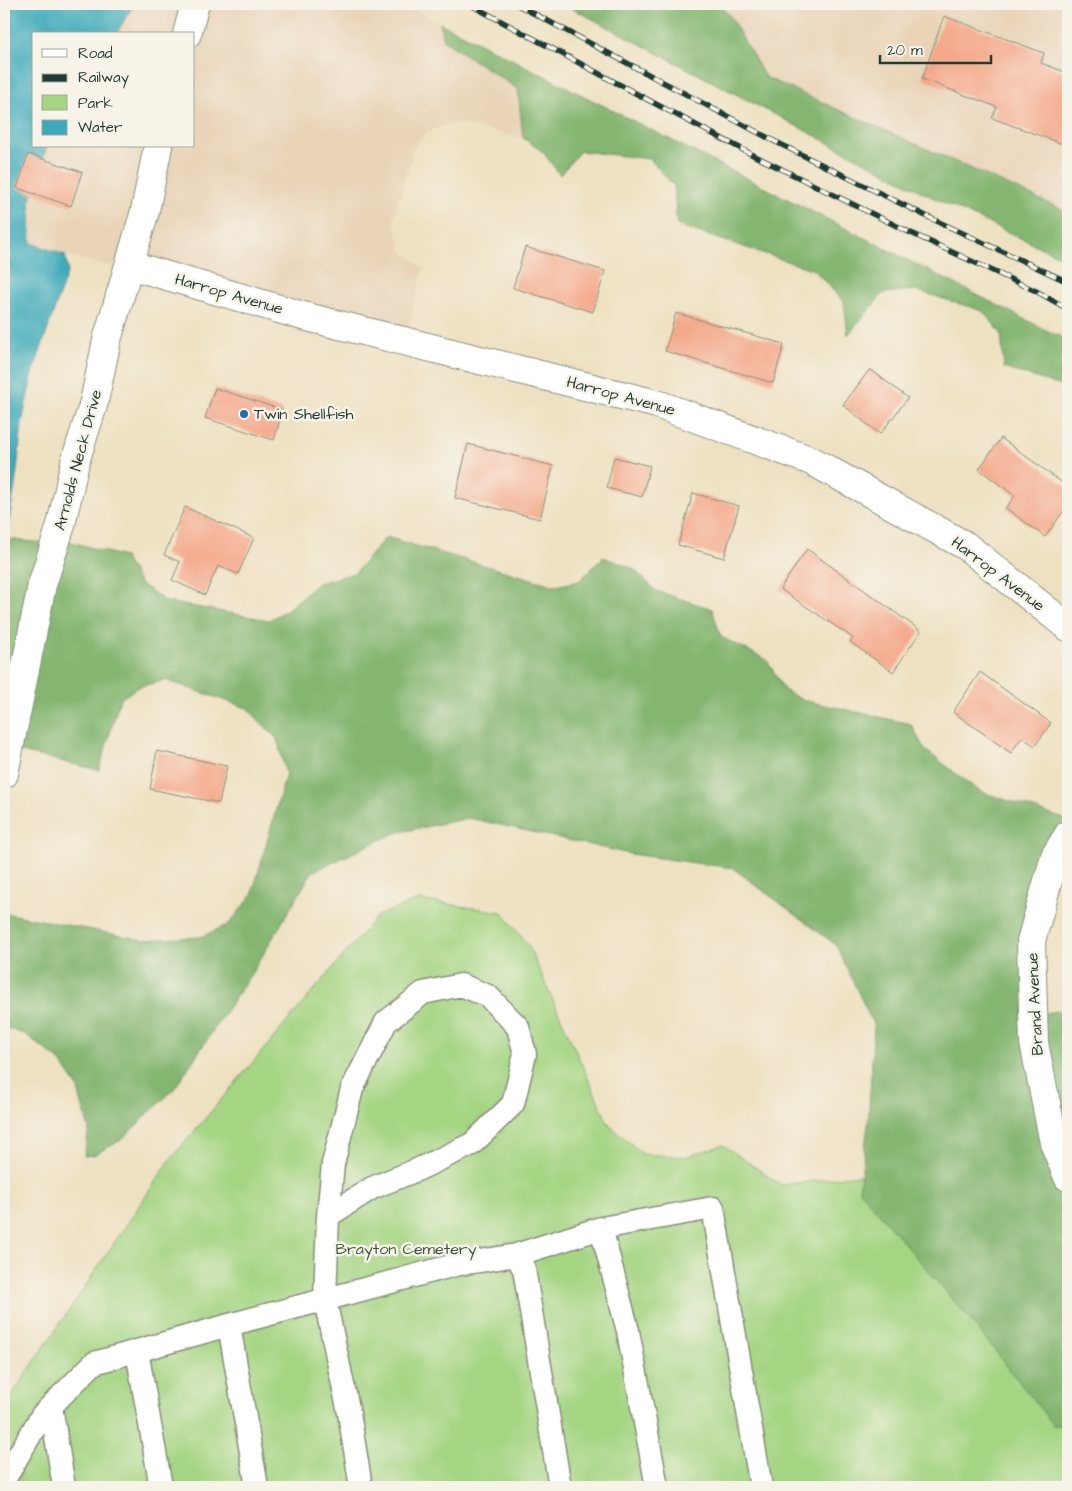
<svg xmlns="http://www.w3.org/2000/svg" width="1072" height="1491" viewBox="0 0 1072 1491" font-family="'Architects Daughter',sans-serif">
	<style>
		.built { fill: #e9d4b8 }
		.green { fill: #a5d583; stroke: #62895c }
		.forest { fill: #84b671; stroke: #527a52 }
		.water { fill: #3daabb; stroke: #2e7478 }
		.building { fill: #f4a88a }
		.lines { fill: none; stroke-linecap: round; stroke-linejoin: round }
		.service-casing { stroke: #868f7a; stroke-width: 25 }
		.minor-casing { stroke: #868f7a; stroke-width: 30 }
		.service { stroke: #fff; stroke-width: 22 }
		.minor { stroke: #fff; stroke-width: 28 }
		.rail-casing { stroke: #1f3d34; stroke-width: 5.5 }
		.rail { stroke: #f7f3e8; stroke-width: 4; stroke-dasharray: 11; stroke-linecap: butt }
		.poi-dot { fill: #1f6fb2; stroke: #f7f3e8; stroke-width: 2 }
		.labels { text-anchor: middle; dominant-baseline: central; stroke-width: 5; stroke-linejoin: round; paint-order: stroke }
		.street-label { font-size: 16px; fill: #1f3d34; stroke: #f7f3e8 }
		.poi-label { font-size: 16px; fill: #1f3d34; stroke: #f7f3e8; text-anchor: start }
		.park-label { font-size: 16px; fill: #3a5b44; stroke: #f7f3e8 }
	</style>
	<rect width="100%" height="100%" fill="#f7f3e8"/>
	<filter id="ink" filterUnits="userSpaceOnUse"><feTurbulence type="fractalNoise" baseFrequency=".02" numOctaves="2"/><feDisplacementMap in="SourceGraphic" scale="10" xChannelSelector="R" yChannelSelector="G"/><feConvolveMatrix kernelMatrix="1 2 1 2 8 2 1 2 1" color-interpolation-filters="sRGB"/></filter>
	<filter id="wash" filterUnits="userSpaceOnUse"><feTurbulence type="fractalNoise" baseFrequency=".0096" numOctaves="4" result="noise"/><feDisplacementMap in="SourceGraphic" scale="20" xChannelSelector="R" yChannelSelector="G"/><feGaussianBlur stdDeviation="1.12" result="paint"/><feColorMatrix in="noise" values="0 0 0 0 0 0 0 0 0 0 0 0 0 0 0 0 0 1.4 0 .05"/><feComposite in="paint" operator="in"/></filter>
	<g filter="url(#wash)">
		<rect width="100%" height="100%" fill="#eee1c1"/>
		<path class="built" d="M 134,4 L 406,4 L 440,23 L 443,40 L 518,89 L 523,138 L 456,123 L 426,132 L 414,148 L 393,220 L 403,252 L 423,268 L 407,336 L 125,270 L 65,255 L 31,243 L 30,201 L 47,146 L 194,146 L 194,34 L 116,34 Z
			M 718,4 L 1068,4 L 1068,212 L 765,77 L 730,16 Z"/>
		<path class="green" d="M 419,900 L 502,912 L 529,947 L 609,1125 L 643,1154 L 685,1157 L 723,1145 L 781,1185 L 1023,1154 L 1068,1374 L 1068,1487 L 4,1487 L 4,1407 L 170,1160 L 377,916 Z"/>
		<path class="forest" d="M 564,4 L 718,4 L 730,16 L 765,77 L 1068,212 L 1068,260 L 934,198 Z
			M 440,23 L 1050,332 L 1068,340 L 1068,388 L 1004,368 L 1001,333 L 983,311 L 915,290 L 883,293 L 848,335 L 844,302 L 814,270 L 677,225 L 674,186 L 650,159 L 580,151 L 560,175 L 543,152 L 523,138 L 518,89 L 443,40 Z
			M 54,537 L 124,557 L 140,584 L 167,602 L 269,620 L 288,609 L 318,583 L 355,573 L 386,537 L 556,586 L 579,581 L 603,557 L 634,569 L 656,591 L 712,609 L 721,637 L 767,660 L 784,690 L 802,700 L 911,724 L 924,749 L 979,791 L 1067,820 L 1068,822 L 1049,861 L 1034,1015 L 1068,1009 L 1068,1425 L 1053,1425 L 978,1329 L 859,1190 L 868,1125 L 874,1026 L 836,945 L 733,868 L 630,854 L 469,818 L 395,833 L 312,872 L 255,968 L 174,1089 L 121,1140 L 94,1155 L 84,1156 L 89,1129 L 77,1086 L 60,1061 L 25,1034 L 4,1028 L 4,913 L 144,940 L 201,937 L 229,924 L 252,895 L 286,774 L 277,739 L 247,708 L 165,680 L 138,687 L 120,699 L 99,770 L 4,748 L 4,554 L 7,539 L 52,544 Z"/>
		<path class="water" d="M 4,4 L 134,4 L 116,34 L 34,34 L 34,146 L 47,146 L 30,201 L 31,243 L 65,255 L 68,270 L 32,375 L 22,423 L 17,471 L 4,554 Z"/>
		<g id="blocks">
			<path class="building" d="M 944,16 L 1044,53 L 1041,63 L 1068,73 L 1068,146 L 992,118 L 997,107 L 922,79 Z
				M 28,154 L 82,172 L 71,206 L 17,188 Z
				M 525,247 L 605,271 L 593,312 L 513,288 Z
				M 676,313 L 784,344 L 773,383 L 665,351 Z
				M 870,369 L 908,398 L 880,434 L 843,405 Z
				M 215,388 L 283,410 L 274,440 L 205,418 Z
				M 1001,438 L 1068,487 L 1068,505 L 1045,537 L 1006,508 L 1015,496 L 979,469 Z
				M 468,444 L 553,466 L 540,519 L 455,498 Z
				M 614,457 L 650,466 L 642,497 L 607,488 Z
				M 693,493 L 739,506 L 724,558 L 678,545 Z
				M 185,507 L 254,538 L 238,574 L 218,566 L 205,595 L 172,580 L 180,562 L 164,555 Z
				M 807,549 L 921,631 L 893,672 L 850,642 L 853,638 L 780,589 Z
				M 980,672 L 1051,723 L 1035,746 L 1022,737 L 1011,753 L 953,712 Z
				M 157,751 L 227,766 L 219,803 L 150,789 Z"/>
		</g>
	</g>
	<g filter="url(#ink)">
		<use href="#blocks" fill-opacity="0" stroke="#868f7a" stroke-width="1"/>
		<g class="lines">
			<g class="service-casing">
				<path id="service" d="M 328,1216 L 372,1188 L 419,1169 L 472,1144 L 513,1104 L 525,1054 L 518,1027 L 488,996 L 461,985 L 423,993 L 386,1022 L 352,1089 L 333,1164 L 328,1216 L 325,1300 L 349,1413 L 361,1487
					M 601,1228 L 713,1208 L 761,1487
					M 516,1255 L 601,1228 L 628,1331 L 657,1487
					M 229,1325 L 257,1487
					M 137,1351 L 161,1487
					M 51,1406 L 64,1487
					M 4,1480 L 42,1415 L 94,1363 L 229,1325 L 455,1265 L 516,1255 L 524,1269 L 560,1487"/>
			</g>
			<g class="minor-casing">
				<path id="minor" d="M 187,34 L 195,4
					M 130,265 L 303,316 L 657,404 L 812,461 L 966,546 L 1068,627
					M 4,774 L 42,585 L 61,525 L 75,462 L 94,402 L 107,340 L 145,211 L 158,146
					M 1068,835 L 1055,856 L 1031,941 L 1034,1043 L 1054,1143 L 1068,1177"/>
			</g>
			<use href="#service" class="service"/>
			<use href="#minor" class="minor"/>
			<g class="rail-casing">
				<path id="rail" d="M 469,4 L 652,102 L 755,156 L 909,232 L 1036,291 L 1068,309
					M 516,4 L 774,141 L 928,217 L 1068,282"/>
			</g>
			<use href="#rail" class="rail"/>
		</g>
	</g>
	<circle class="poi-dot" cx="244" cy="414" r="5"/>
	<g class="labels">
		<g class="street-label">
			<text transform="translate(229 294) rotate(16)">Harrop Avenue</text>
			<text transform="translate(621 396) rotate(15)">Harrop Avenue</text>
			<text transform="translate(78 460) rotate(-75)">Arnolds Neck Drive</text>
			<text transform="translate(998 574) rotate(37)">Harrop Avenue</text>
			<text transform="translate(1035 1004) rotate(-93)">Brand Avenue</text>
		</g>
		<g class="poi-label">
			<text x="254" y="414">Twin Shellfish</text>
		</g>
		<g class="park-label">
			<text x="406" y="1249">Brayton Cemetery</text>
		</g>
	</g>
	<rect width="1072" height="1491" fill="none" stroke="#f7f3e8" stroke-width="20"/>
	<rect x="32" y="32" width="162" height="115" fill="#f7f3e8" stroke="#a1aaa0"/>
	<rect x="42" y="49" width="25" height="8" fill="#ffffff" stroke="#a1aaa0"/>
	<text x="78" y="58" font-size="15" fill="#1f3d34">Road</text>
	<rect x="42" y="74" width="25" height="8" fill="#1f3d34" stroke="#a1aaa0"/>
	<text x="78" y="82" font-size="15" fill="#1f3d34">Railway</text>
	<rect x="42" y="95" width="25" height="15" fill="#a5d583" stroke="#a1aaa0"/>
	<text x="78" y="108" font-size="15" fill="#1f3d34">Park</text>
	<rect x="42" y="120" width="25" height="15" fill="#3daabb" stroke="#a1aaa0"/>
	<text x="78" y="132" font-size="15" fill="#1f3d34">Water</text>
	<path d="M880 55v8h111v-8" fill="none" stroke="#1f3d34" stroke-width="2.5"/>
	<text x="887" y="55" font-size="15" fill="#1f3d34" stroke="#f7f3e8" stroke-width="4" paint-order="stroke">20 m</text>
</svg>
